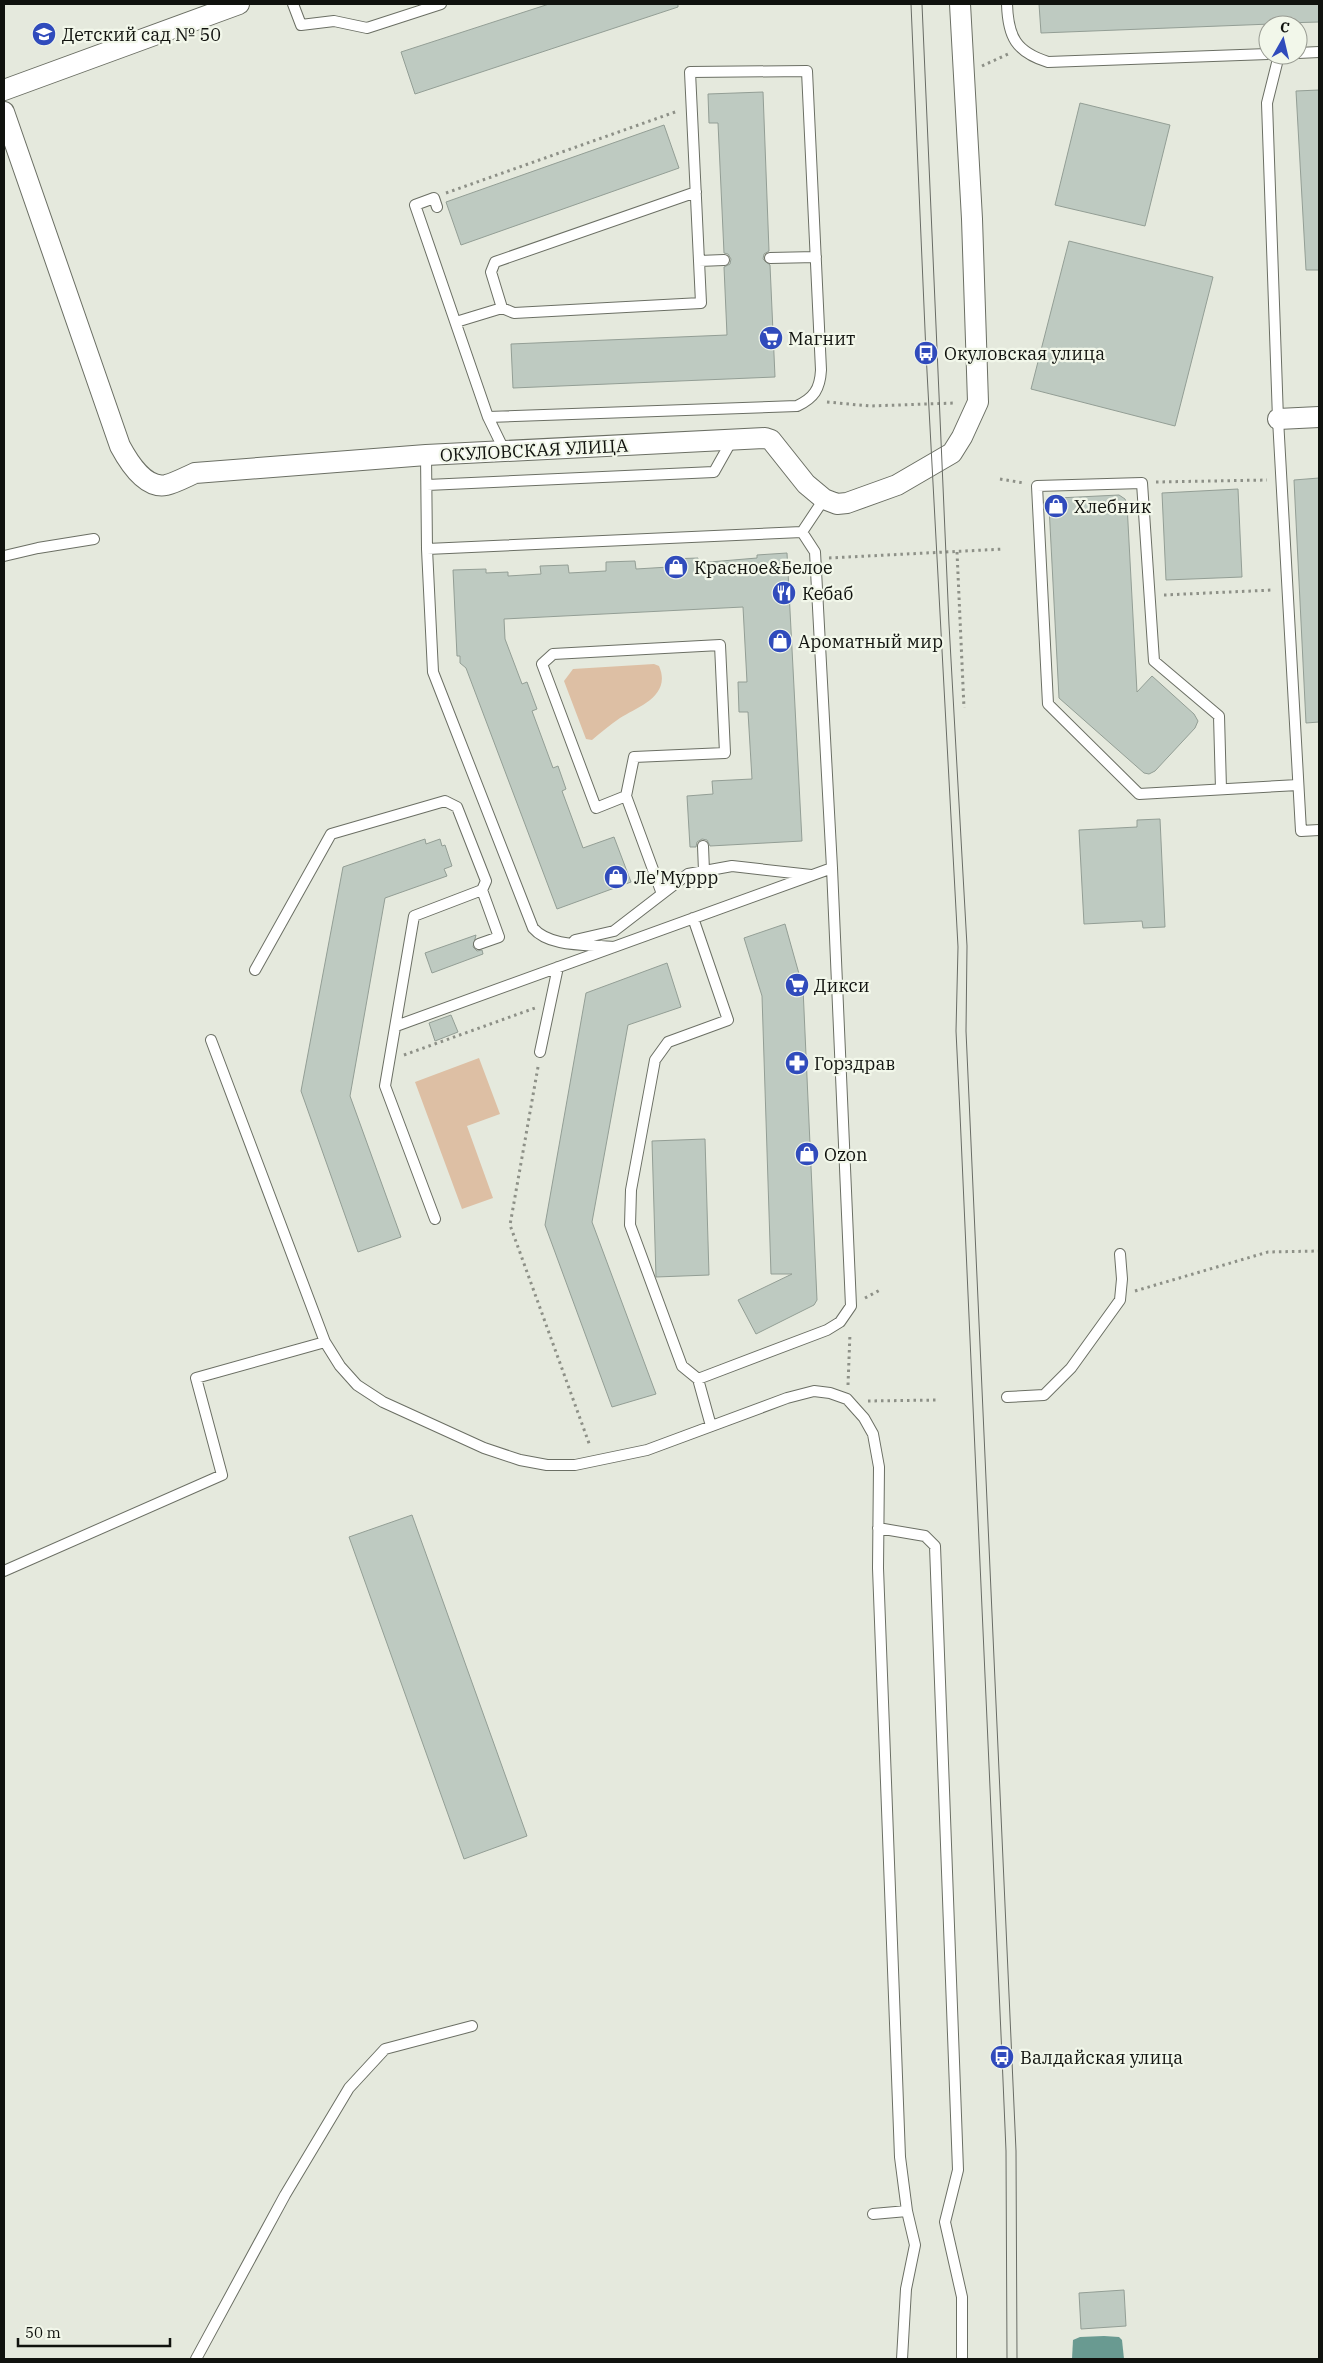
<svg xmlns="http://www.w3.org/2000/svg" width="1323" height="2363" viewBox="0 0 1323 2363" font-family="'IBM Plex Serif',serif">
	<style>
		.green { fill: #ddbfa4 }
		.water { fill: #699a91 }
		.building { fill: #becac1; stroke: #939e95 }
		.lines { fill: none; stroke-linecap: round; stroke-linejoin: round }
		.service-casing { stroke: #6b6f64; stroke-width: 12 }
		.minor-casing { stroke: #6b6f64; stroke-width: 22 }
		.path { stroke: #8d9087; stroke-width: 3; stroke-dasharray: 2.5 4; stroke-linecap: butt }
		.service { stroke: #fff; stroke-width: 10 }
		.minor { stroke: #fff; stroke-width: 20 }
		.tram { stroke: #696c65; stroke-width: 1 }
		.labels { text-anchor: middle; dominant-baseline: central; stroke-width: 4.5; stroke-linejoin: round; paint-order: stroke }
		.poi-label { font-size: 18px; fill: #10120e; stroke: #f2f7ea; text-anchor: start }
		.street-label { font-size: 18px; fill: #10120e; stroke: #f2f7ea }
	</style>
	<rect width="100%" height="100%" fill="#e5e9dd"/>
	<path class="green" d="M 654,664 L 659,666 C 672,696 638,707 620,718 C 610,725 601,732 592,740 L 586,739 L 564,681 L 573,669 Z
		M 479,1058 L 500,1114 L 467,1126 L 493,1198 L 462,1209 L 415,1082 Z"/>
	<path class="water" d="M 1104,2336 L 1119,2337 L 1122,2340 L 1124,2359 L 1072,2359 L 1073,2340 L 1080,2337 Z"/>
	<path class="building" d="M 549,4 L 678,4 L 678,7 L 415,94 L 401,52 Z
		M 1039,4 L 1319,4 L 1319,22 L 1285,23 L 1282,18 L 1278,17 L 1271,24 L 1041,33 Z
		M 1319,90 L 1319,270 L 1306,270 L 1296,91 Z
		M 763,92 L 769,251 L 764,254 L 763,259 L 770,265 L 775,377 L 513,388 L 511,344 L 727,335 L 724,267 L 730,264 L 731,259 L 728,254 L 724,253 L 718,123 L 709,123 L 708,94 Z
		M 1080,103 L 1170,125 L 1145,226 L 1055,205 Z
		M 664,125 L 679,168 L 461,245 L 446,202 Z
		M 1069,241 L 1213,277 L 1175,426 L 1031,389 Z
		M 1319,478 L 1319,722 L 1306,723 L 1294,480 Z
		M 1238,489 L 1242,577 L 1166,580 L 1162,493 Z
		M 1119,495 L 1125,499 L 1127,504 L 1137,692 L 1152,676 L 1194,714 L 1198,721 L 1195,728 L 1155,771 L 1149,774 L 1144,773 L 1059,698 L 1049,506 L 1051,501 L 1058,498 Z
		M 787,553 L 802,841 L 710,846 L 707,840 L 702,839 L 697,842 L 696,847 L 690,847 L 687,796 L 713,794 L 712,781 L 752,779 L 748,712 L 739,712 L 738,682 L 747,682 L 743,607 L 504,619 L 505,639 L 522,684 L 527,682 L 537,709 L 532,711 L 553,768 L 558,766 L 566,789 L 562,791 L 583,848 L 614,837 L 631,882 L 557,909 L 466,668 L 460,663 L 460,656 L 457,656 L 453,570 L 486,569 L 486,573 L 508,572 L 508,576 L 541,574 L 540,566 L 568,565 L 569,573 L 606,571 L 606,562 L 635,561 L 636,569 L 669,567 L 669,559 L 698,558 L 698,563 L 757,558 L 757,555 Z
		M 1160,819 L 1165,927 L 1143,928 L 1142,921 L 1084,924 L 1079,830 L 1137,827 L 1137,820 Z
		M 425,839 L 426,844 L 440,839 L 442,846 L 445,845 L 452,866 L 444,869 L 447,876 L 385,898 L 350,1096 L 401,1237 L 358,1252 L 301,1091 L 343,867 Z
		M 785,924 L 803,988 L 817,1300 L 814,1305 L 756,1334 L 738,1300 L 792,1274 L 771,1274 L 762,996 L 744,938 Z
		M 476,935 L 473,947 L 477,951 L 482,950 L 483,954 L 432,973 L 425,953 Z
		M 667,963 L 681,1007 L 628,1025 L 592,1222 L 656,1394 L 612,1407 L 545,1225 L 586,993 Z
		M 451,1015 L 458,1032 L 435,1041 L 429,1023 Z
		M 705,1139 L 709,1275 L 656,1277 L 652,1141 Z
		M 412,1515 L 527,1836 L 464,1859 L 349,1537 Z
		M 1124,2290 L 1126,2326 L 1081,2329 L 1079,2293 Z"/>
	<g class="lines">
		<g class="service-casing">
			<path id="service" d="M 293,4 L 301,25 L 334,21 L 367,28 L 441,4
				M 1007,4 C 1008,37 1016,52 1048,62 L 1268,54
				M 1278,24 L 1278,25
				M 1298,53 L 1319,52
				M 1279,55 L 1267,103 L 1278,419 L 1301,831 L 1319,830
				M 437,207 L 434,198 L 415,205 L 488,417 L 505,452
				M 770,258 L 816,257
				M 699,261 L 724,260
				M 502,308 L 491,272 L 495,262 L 696,192
				M 456,322 L 502,308 L 514,313 L 701,303 L 690,72 L 807,71 L 821,370 C 820,389 814,398 797,406 L 488,417
				M 426,455 L 427,549 L 433,672 L 533,928 C 550,948 589,944 614,947
				M 427,485 L 714,472 L 732,440
				M 802,532 L 824,499
				M 427,549 L 802,532 L 815,552 L 832,868 L 851,1306 L 840,1322 L 827,1330 L 698,1379 L 682,1366 L 630,1225 L 631,1190 L 655,1060 L 668,1042 L 728,1020 L 693,918
				M 4,556 L 38,548 L 94,539
				M 1221,789 L 1219,716 L 1154,661 L 1142,483 L 1037,486 L 1048,704 L 1139,794 L 1298,785
				M 626,796 L 634,757 L 725,753 L 720,645 L 553,654 L 542,664 L 596,808 L 626,796 L 662,894
				M 703,846 L 704,871
				M 575,940 L 614,931 L 688,874 L 732,866 L 811,875
				M 479,944 L 499,937 L 482,890
				M 255,970 L 331,834 L 445,801 L 457,807 L 486,881 L 482,890 L 414,916 L 385,1086 L 435,1219
				M 396,1026 L 832,868
				M 211,1040 L 325,1342 L 340,1366 L 357,1385 L 383,1402 L 484,1448 L 520,1460 L 547,1465 L 575,1465 L 647,1450 L 787,1398 L 814,1391 L 830,1393 L 847,1399 L 864,1418 L 873,1434 L 879,1467 L 878,1568 L 900,2157 L 907,2211 L 915,2245 L 906,2289 L 902,2359
				M 540,1052 L 558,967
				M 698,1379 L 711,1426
				M 1007,1397 L 1044,1395 L 1071,1368 L 1120,1300 L 1122,1279 L 1120,1254
				M 878,1528 L 925,1536 L 935,1546 L 958,2170 L 945,2222 L 962,2297 L 962,2359
				M 4,1571 L 222,1475 L 196,1378 L 325,1342
				M 873,2214 L 907,2211
				M 196,2359 L 285,2195 L 349,2088 L 385,2049 L 472,2026"/>
		</g>
		<g class="minor-casing">
			<path id="minor" d="M 4,90 L 239,4
				M 4,112 L 120,446 C 128,461 145,489 166,485 C 175,483 186,477 195,473 L 426,455 L 765,438 L 771,440 L 806,484 L 824,499 L 837,504 L 847,503 L 897,485 L 952,453 L 962,437 L 978,402 L 972,219 L 960,4
				M 1278,419 L 1319,417"/>
		</g>
		<path class="path" d="M 982,66 L 1008,54
			M 446,193 L 678,111
			M 827,402 L 870,406 L 955,403
			M 1000,479 L 1024,483
			M 1156,482 L 1267,480
			M 957,552 L 964,708
			M 829,558 L 1004,549
			M 1164,595 L 1273,590
			M 404,1055 L 535,1008
			M 538,1067 L 510,1225 L 590,1446
			M 1135,1291 L 1268,1252 L 1319,1251
			M 865,1298 L 880,1290
			M 848,1385 L 850,1333
			M 868,1401 L 939,1400"/>
		<use href="#service" class="service"/>
		<use href="#minor" class="minor"/>
		<path class="tram" d="M 911,4 L 926,353 L 958,947 L 956,1031 L 960,1114 L 1002,2057 L 1006,2151 L 1007,2359
			M 922,4 L 949,624 L 967,946 L 966,1031 L 1016,2151 L 1017,2359"/>
	</g>
	<defs>
		<g id="school-disc" transform="scale(1.25)"><circle r="9.5" fill="#304bbc" stroke="#f2f7ea"/><path d="M0-5L7-2L0 1L-7-2ZM-4 1L0 2.5L4 1V4Q0 6-4 4Z" fill="#fff"/></g>
		<g id="supermarket-disc" transform="scale(1.25)"><circle r="9.5" fill="#304bbc" stroke="#f2f7ea"/><path d="M-6-5.5h2.5l.6 2H6L4.5 2H-2.5L-4.4-4H-6ZM-1.5 3.2a1.3 1.3 0 1 0 .1 0ZM3 3.2a1.3 1.3 0 1 0 .1 0Z" fill="#fff"/></g>
		<g id="bus-disc" transform="scale(1.25)"><circle r="9.5" fill="#304bbc" stroke="#f2f7ea"/><path d="M-5-6H5V4H4V6H2V4H-2V6H-4V4H-5ZM-3.5-4V0h7V-4ZM-3.5 1.2v1.5H-2V1.2ZM2 1.2v1.5H3.5V1.2Z" fill="#fff"/></g>
		<g id="shop-disc" transform="scale(1.25)"><circle r="9.5" fill="#304bbc" stroke="#f2f7ea"/><path d="M-5-2.5h2.3a2.7 3.5 0 0 1 5.4 0H5L5.5 6h-11ZM-1.5-2.5h3a1.5 2.3 0 0 0-3 0Z" fill="#fff"/></g>
		<g id="restaurant-disc" transform="scale(1.25)"><circle r="9.5" fill="#304bbc" stroke="#f2f7ea"/><path d="M-5-6h1v4h1v-4h1v4h1v-4h1v5L-1.5 .5V6h-2V.5L-5-1ZM5-6V6H3V1.5H1.5Q1.5-4 5-6Z" fill="#fff"/></g>
		<g id="pharmacy-disc" transform="scale(1.25)"><circle r="9.5" fill="#304bbc" stroke="#f2f7ea"/><path d="M-2-6h4v4h4v4h-4v4h-4v-4h-4v-4h4Z" fill="#fff"/></g>
	</defs>
	<g fill-rule="evenodd">
		<use href="#school-disc" x="44" y="34"/>
		<use href="#supermarket-disc" x="771" y="338"/>
		<use href="#bus-disc" x="926" y="353"/>
		<use href="#shop-disc" x="1056" y="506"/>
		<use href="#shop-disc" x="676" y="567"/>
		<use href="#restaurant-disc" x="784" y="593"/>
		<use href="#shop-disc" x="780" y="641"/>
		<use href="#shop-disc" x="616" y="877"/>
		<use href="#supermarket-disc" x="797" y="985"/>
		<use href="#pharmacy-disc" x="797" y="1063"/>
		<use href="#shop-disc" x="807" y="1154"/>
		<use href="#bus-disc" x="1002" y="2057"/>
	</g>
	<g class="labels">
		<g class="poi-label">
			<text x="62" y="34">Детский сад № 50</text>
			<text x="788" y="338">Магнит</text>
			<text x="944" y="353">Окуловская улица</text>
			<text x="1074" y="506">Хлебник</text>
			<text x="694" y="567">Красное&amp;Белое</text>
			<text x="802" y="593">Кебаб</text>
			<text x="798" y="641">Ароматный мир</text>
			<text x="634" y="877">Ле'Муррр</text>
			<text x="814" y="985">Дикси</text>
			<text x="814" y="1063">Горздрав</text>
			<text x="824" y="1154">Ozon</text>
			<text x="1020" y="2057">Валдайская улица</text>
		</g>
		<g class="street-label">
			<text transform="translate(534 450) rotate(-3)">ОКУЛОВСКАЯ УЛИЦА</text>
		</g>
	</g>
	<rect width="1323" height="2363" fill="none" stroke="#10120e" stroke-width="10"/>
	<g transform="translate(1283 40) rotate(8)"><circle r="24" fill="#f2f7ea" stroke="#989b92"/>
	<path d="M0-4L9 19L0 12L-9 19Z" fill="#304bbc"/>
	<text y="-8" font-size="14" font-weight="bold" text-anchor="middle" fill="#10120e">С</text>
	</g>
	<path d="M18 2338v8h152v-8" fill="none" stroke="#10120e" stroke-width="2.5"/>
	<text x="25" y="2338" font-size="15" fill="#10120e" stroke="#f2f7ea" stroke-width="4" paint-order="stroke">50 m</text>
</svg>
